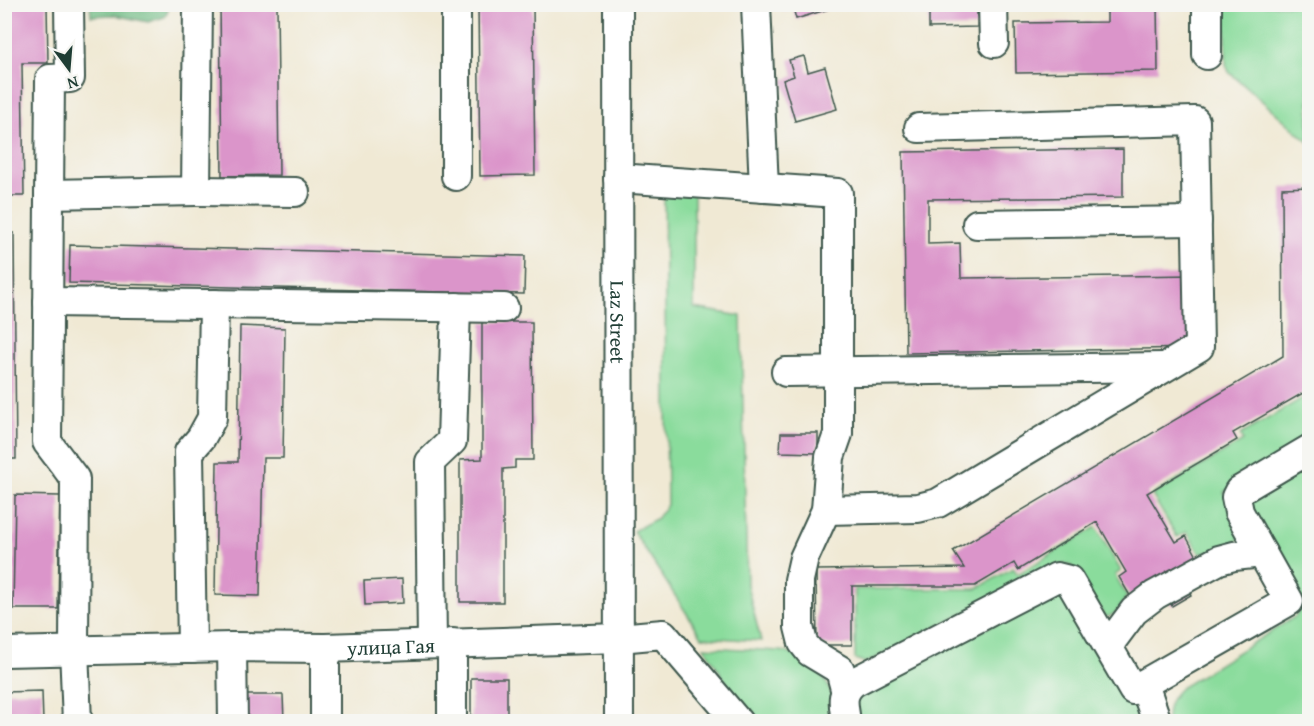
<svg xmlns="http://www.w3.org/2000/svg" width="1314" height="726" viewBox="0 0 1314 726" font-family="'Gentium Book Plus',serif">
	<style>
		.green { fill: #8adc9c; stroke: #548c68; stroke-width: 1.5 }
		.forest { fill: #6fbc84; stroke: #477c5c; stroke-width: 1.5 }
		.building { fill: #db95ca }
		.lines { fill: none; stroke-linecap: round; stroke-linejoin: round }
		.minor-casing { stroke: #3e574c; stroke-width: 32 }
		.minor { stroke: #fff; stroke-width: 28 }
		.labels { text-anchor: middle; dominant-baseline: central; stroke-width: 6; stroke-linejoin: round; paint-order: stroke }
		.street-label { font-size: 20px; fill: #1f3d34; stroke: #f6f6f2 }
	</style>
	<rect width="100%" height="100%" fill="#f6f6f2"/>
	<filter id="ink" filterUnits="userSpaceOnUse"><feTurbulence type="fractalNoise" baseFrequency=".0167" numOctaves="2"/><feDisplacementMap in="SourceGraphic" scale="12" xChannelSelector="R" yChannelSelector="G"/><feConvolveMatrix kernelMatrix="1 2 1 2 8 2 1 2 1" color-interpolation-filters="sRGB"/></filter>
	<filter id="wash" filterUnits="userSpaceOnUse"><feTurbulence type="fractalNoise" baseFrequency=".008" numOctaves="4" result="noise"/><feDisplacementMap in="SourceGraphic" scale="24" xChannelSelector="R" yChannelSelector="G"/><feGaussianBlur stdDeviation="1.35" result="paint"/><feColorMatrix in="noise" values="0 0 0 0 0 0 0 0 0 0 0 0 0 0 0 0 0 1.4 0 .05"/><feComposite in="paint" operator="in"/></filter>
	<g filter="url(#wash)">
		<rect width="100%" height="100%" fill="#f0e9d4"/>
		<path class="green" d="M 1226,5 L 1309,5 L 1309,142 L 1229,72 L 1226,64 Z
			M 664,186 L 694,186 L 694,308 L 741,316 L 747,585 L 761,641 L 702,637 L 633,531 L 656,519 L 667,505 Z
			M 1309,394 L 1309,440 L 1224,492 L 1240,539 L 1232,544 L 1200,554 L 1187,532 L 1177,537 L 1152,495 L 1243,441 L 1240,435 Z
			M 1309,458 L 1309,721 L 1167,722 C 1167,706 1170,697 1182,687 L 1296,616 L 1300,605 L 1249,506 L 1253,491 Z
			M 1096,527 L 1121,571 L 1115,575 L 1127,596 C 1121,605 1117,616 1105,617 L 1071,566 L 1064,563 L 866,663 L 855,659 L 855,589 L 976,589 L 1013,568 L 1018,574 Z
			M 1065,588 L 1143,721 L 850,721 L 853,697 Z
			M 704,647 L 780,651 C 798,653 822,671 829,688 C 834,698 835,711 838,721 L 751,721 Z"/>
		<path class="forest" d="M 90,5 L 90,4 L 170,5 L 165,17 L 148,22 L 114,15 L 91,16 Z"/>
		<g id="blocks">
			<path class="building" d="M 4,4 L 47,4 L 48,63 L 22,63 L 24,196 L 4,196 Z
				M 220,4 L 277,4 L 279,175 L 222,176 Z
				M 478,4 L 533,4 L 535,175 L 480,176 Z
				M 781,4 L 828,4 L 829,9 L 796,19 L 793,8 L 782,11 Z
				M 929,4 L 977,4 L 977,27 L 929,28 Z
				M 1107,4 L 1157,4 L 1158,71 L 1016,73 L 1015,23 L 1107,22 Z
				M 804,56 L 808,72 L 825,67 L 837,109 L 795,121 L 783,80 L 794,76 L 789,60 Z
				M 1123,149 L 1123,197 L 928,199 L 928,244 L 960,243 L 961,278 L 1196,275 L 1197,348 L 906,353 L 903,152 Z
				M 1310,187 L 1310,389 L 1233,433 L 1237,440 L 1147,493 L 1176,542 L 1186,536 L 1200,562 L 1179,575 L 1191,595 L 1172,606 L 1160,586 L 1133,601 L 1119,577 L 1126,572 L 1097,522 L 1018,570 L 1014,563 L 975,586 L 852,586 L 852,645 L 817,645 L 816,570 L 964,568 L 953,551 L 1283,356 L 1282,188 Z
				M 4,233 L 14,233 L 16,459 L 4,459 Z
				M 70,245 L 525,256 L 524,294 L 69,283 Z
				M 482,322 L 532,322 L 533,460 L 515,460 L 515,468 L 503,469 L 503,602 L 460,602 L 460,460 L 482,459 Z
				M 240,326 L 285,328 L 283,458 L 263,458 L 260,596 L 215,595 L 217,462 L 238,462 Z
				M 781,433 L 818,433 L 818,453 L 780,452 Z
				M 15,495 L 60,496 L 58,609 L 13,609 Z
				M 402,579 L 403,603 L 365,605 L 364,581 Z
				M 471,678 L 507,678 L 507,722 L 471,722 Z
				M 42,691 L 43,722 L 4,722 L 4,692 Z
				M 243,695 L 283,695 L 284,722 L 243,722 Z"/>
		</g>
	</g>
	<g filter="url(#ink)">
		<use href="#blocks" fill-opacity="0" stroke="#3e574c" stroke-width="1.5"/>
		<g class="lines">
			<g class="minor-casing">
				<g id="minor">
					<path d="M 69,4 L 70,78 L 50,79 L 47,442 L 75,479 L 74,649 L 77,722"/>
					<path id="s1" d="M 618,4 L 619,722"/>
					<path d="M 756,4 L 764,188"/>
					<path d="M 993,4 L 994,43"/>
					<path d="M 1207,55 L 1207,4"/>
					<path d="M 456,176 L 456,4"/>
					<path d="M 618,178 L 838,193 L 838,434 L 830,457 L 826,510 L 804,558 L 799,580 L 799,627 L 803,643 L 810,652 L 840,670 L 845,689"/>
					<path d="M 196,191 L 295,192"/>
					<path d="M 49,194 L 196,191 L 198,4"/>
					<path d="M 977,224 L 1197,221"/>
					<path d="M 48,302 L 504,308"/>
					<path d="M 786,372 L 1164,367"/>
					<path d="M 826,510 L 918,508 L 938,503 L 1199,347 L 1195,121 L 919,128"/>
					<path d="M 432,644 L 430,462 L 452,441 L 456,307"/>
					<path d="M 1108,646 L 1134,611 L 1155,595 L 1219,560 L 1234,556 L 1262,553"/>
					<path d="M 232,647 L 233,722"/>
					<path d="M 192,648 L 189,452 L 201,438 L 212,418 L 214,304"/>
					<path id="s2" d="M 4,652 L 232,647 L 325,648 L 619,638 L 663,634 L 738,722"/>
					<path d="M 1144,684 L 1157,722"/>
					<path d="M 325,722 L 325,648"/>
					<path d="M 452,722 L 452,643"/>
					<path d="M 846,722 C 844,704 839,695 854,682 L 1057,577 L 1069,580 L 1133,690 L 1289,601 L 1239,512 L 1236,497 L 1239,491 L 1310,449"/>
				</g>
			</g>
			<use href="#minor" class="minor"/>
		</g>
	</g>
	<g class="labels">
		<g class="street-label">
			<text stroke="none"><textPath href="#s1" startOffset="318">Laz Street</textPath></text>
			<text stroke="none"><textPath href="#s2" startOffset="387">улица Гая</textPath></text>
		</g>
	</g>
	<rect width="1314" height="726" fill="none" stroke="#f6f6f2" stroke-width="24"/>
	<g transform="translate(69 69) rotate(164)" stroke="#f6f6f2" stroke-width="4.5" paint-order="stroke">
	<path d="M0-4.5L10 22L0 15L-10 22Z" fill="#1f3d34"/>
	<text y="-9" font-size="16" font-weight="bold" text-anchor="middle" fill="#1f3d34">N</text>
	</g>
</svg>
